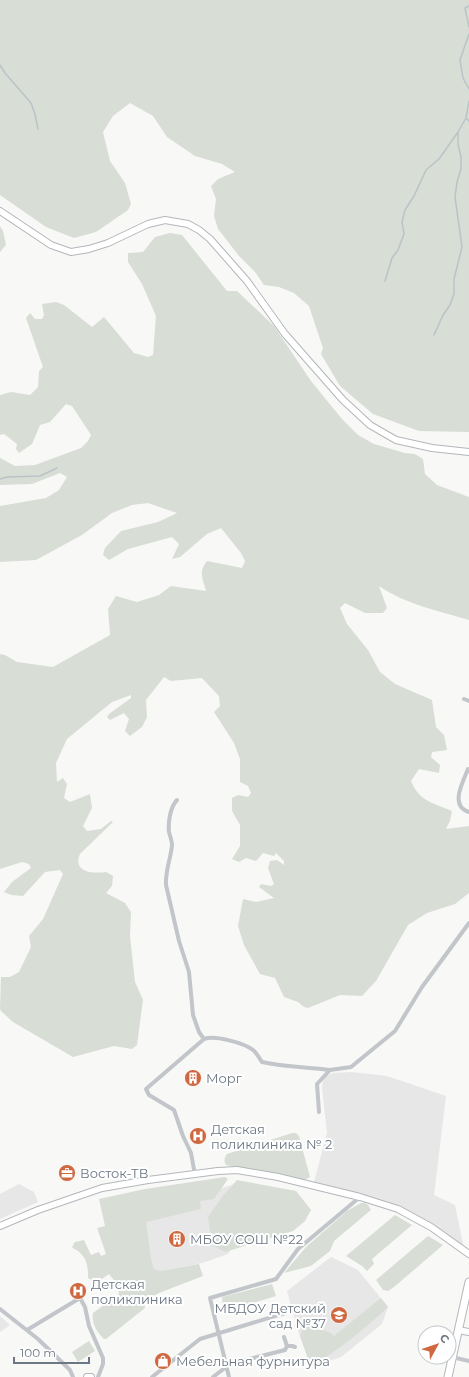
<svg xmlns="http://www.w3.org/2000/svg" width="469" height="1377" viewBox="0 0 469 1377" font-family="Montserrat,sans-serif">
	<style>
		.built { fill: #e6e7e6 }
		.green { fill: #d8ddd6 }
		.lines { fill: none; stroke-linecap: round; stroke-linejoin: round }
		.stream { stroke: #bac3c7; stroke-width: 1.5 }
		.secondary-casing { stroke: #b3b7bb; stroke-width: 8 }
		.primary-casing { stroke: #b4b7bb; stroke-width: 9 }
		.street { stroke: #c2c5c9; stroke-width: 4 }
		.secondary { stroke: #fff; stroke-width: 6 }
		.primary { stroke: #fff; stroke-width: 7 }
		.labels { text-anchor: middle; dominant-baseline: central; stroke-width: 4; stroke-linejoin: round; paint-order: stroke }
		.poi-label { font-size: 13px; fill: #6b7783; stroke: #fff; text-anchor: start }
	</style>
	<rect width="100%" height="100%" fill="#f8f8f6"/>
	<path class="built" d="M 352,1072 L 387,1076 L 446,1096 L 434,1195 L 455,1205 L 464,1249 L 398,1209 L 313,1186 L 327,1133 L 322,1088 L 323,1081 L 324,1078 L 332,1073 Z
		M 238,1183 L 296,1191 L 311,1210 L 289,1229 L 232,1248 L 228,1254 L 202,1263 L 160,1271 L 143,1270 L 141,1213 Z
		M 19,1184 L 34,1192 L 38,1202 L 0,1219 L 0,1194 Z
		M 331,1257 L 358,1270 L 388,1307 L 382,1324 L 341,1357 L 311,1367 L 298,1331 L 287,1291 Z
		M 0,1316 L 10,1325 L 0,1332 Z"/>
	<path class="green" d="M 0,0 L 469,0 L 469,432 L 419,431 L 373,414 L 340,386 L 321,354 L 323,348 L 309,306 L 294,293 L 279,287 L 264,285 L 255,272 L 239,256 L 218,229 L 214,216 L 216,199 L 211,186 L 218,179 L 235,172 L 222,164 L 195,156 L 167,137 L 153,116 L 130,103 L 113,116 L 103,132 L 110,161 L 125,183 L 131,204 L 128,210 L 96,232 L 74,238 L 46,227 L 0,195 Z
		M 0,226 L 3,231 L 6,245 L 0,252 Z
		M 170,233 L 182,235 L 227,291 L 237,291 L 274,326 L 311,381 L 342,419 L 358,435 L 374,444 L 405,453 L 415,454 L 423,459 L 425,474 L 437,485 L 469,497 L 469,620 C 439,611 405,604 379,586 L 387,608 L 383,613 L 365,613 L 345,603 L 340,608 L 347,624 L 368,650 L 380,672 L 395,684 L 432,700 L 436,727 L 444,735 L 447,750 L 432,752 L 431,757 L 440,765 L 439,773 L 419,769 L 411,781 C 419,801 433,803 452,811 L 450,821 L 446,829 L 469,826 L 469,893 L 455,904 L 427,913 L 408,925 L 376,981 L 362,996 L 340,995 L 308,1008 L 304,1007 L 298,1002 L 284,997 L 275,978 L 260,974 L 244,945 L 238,926 L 243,899 L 256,902 L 274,898 L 259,887 L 261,884 L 271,886 L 274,884 L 268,868 L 270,861 L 277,860 L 284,865 L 284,861 L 276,853 L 274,856 L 263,853 L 256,861 L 246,858 L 239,862 L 232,859 L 240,846 L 240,825 L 232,811 L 232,798 L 238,795 L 248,797 L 251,793 L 248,786 L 240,782 L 240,759 L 234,743 L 214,712 L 220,706 L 219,696 L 202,678 L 171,681 L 164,677 L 146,700 L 147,717 L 142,727 L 130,736 L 125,731 L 129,719 L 124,713 L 110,720 L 107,717 L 109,714 L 131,698 L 131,695 L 112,702 L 67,739 L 56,763 L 57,782 L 63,778 L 67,784 L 64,798 L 70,802 L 90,794 L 92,808 L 83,826 L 87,831 L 101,829 L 111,821 L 113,822 L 80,854 C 72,872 93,874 106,872 L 113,876 L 112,886 L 106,893 L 125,903 L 131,912 L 130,936 L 135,982 L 143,1000 L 137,1045 L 132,1049 L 114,1046 L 73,1057 L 13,1022 L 1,1011 L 0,1009 L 1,977 L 10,977 L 19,972 L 31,947 L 29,936 L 43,919 L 63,874 L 60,870 L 45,872 L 23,896 L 11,895 L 4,892 L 12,882 L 31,868 L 29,864 L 22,862 L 0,869 L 0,654 L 5,655 L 17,662 L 53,667 L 110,635 L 108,609 L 116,596 L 137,602 L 159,595 L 171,586 L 206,591 C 203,578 198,573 207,561 L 242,568 L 245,561 L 241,553 L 221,528 L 207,534 L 180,557 L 172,559 L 179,544 L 172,537 L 128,549 L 109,560 L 103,555 L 105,548 L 121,531 L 158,522 L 177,513 L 148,503 L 132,505 L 112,513 L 82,535 L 36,560 L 0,562 L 0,506 L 46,498 L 59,490 L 67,477 L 60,473 L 32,484 L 0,485 L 0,458 L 15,466 L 35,465 L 81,448 L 88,441 L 91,435 L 72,406 L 66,404 L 50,422 L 40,425 L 32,444 L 19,453 L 16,449 L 17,444 L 4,434 L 0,435 L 0,395 L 11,392 L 30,395 L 38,387 L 39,371 L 43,367 L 26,318 L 30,313 L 35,319 L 42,319 L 44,315 L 42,304 L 56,302 L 64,305 L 92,327 L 104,317 L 134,353 L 148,357 L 153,355 L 156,316 L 142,284 L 128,262 L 128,253 L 143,252 L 155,237 Z
		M 292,1133 L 296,1133 L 299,1136 L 310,1177 L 305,1180 L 226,1165 C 224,1161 224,1158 227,1154 Z
		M 225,1177 L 228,1179 L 214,1199 L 200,1201 L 201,1209 L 146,1222 L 151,1259 L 154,1269 L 160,1271 L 199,1264 L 203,1276 L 159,1293 L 144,1301 L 145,1308 L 106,1339 L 104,1339 C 97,1332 91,1323 93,1313 L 119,1294 L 117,1284 L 109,1274 L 96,1283 L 88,1278 C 88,1269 88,1260 80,1253 C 78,1250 75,1250 72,1247 L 75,1242 L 84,1240 L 91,1255 L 99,1252 L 101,1256 L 106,1254 L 97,1228 L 105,1226 L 99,1199 L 145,1189 Z
		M 237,1180 L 296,1191 L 311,1210 L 305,1221 L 293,1231 L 225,1252 L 212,1245 L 208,1217 L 222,1197 Z
		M 361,1203 L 365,1203 L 368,1205 L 371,1210 L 334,1241 L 330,1251 L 311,1266 L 284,1273 L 306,1247 L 347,1211 Z
		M 395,1215 L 412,1225 L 372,1259 L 374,1264 L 367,1271 L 362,1266 L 346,1256 Z
		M 428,1236 L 443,1245 L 394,1287 L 388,1291 L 383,1290 L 376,1280 Z
		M 272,1284 L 276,1296 L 220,1313 L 219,1309 L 223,1307 L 222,1297 Z
		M 381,1298 L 388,1307 C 364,1330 339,1349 311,1367 L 300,1336 L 304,1326 L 329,1332 L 334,1336 Z
		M 89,1341 L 95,1351 L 78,1362 L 72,1352 Z"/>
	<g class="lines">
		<path class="stream" d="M 469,6 L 465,8 L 469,27
			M 469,34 L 460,60 L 463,78 L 469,89
			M 0,65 L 5,73 L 31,103 L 35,114 L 38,129
			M 466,118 L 469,121
			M 385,281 L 392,258 L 398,250 L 404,234 L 402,222 L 405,210 L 414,196 L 426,170 L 439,159 L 458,132
			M 434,335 L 443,315 L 450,305 L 454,294 L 454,279 L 462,247 L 455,197 L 457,182 L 461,169 L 461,157 L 458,144 L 458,132 L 466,118 L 469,101
			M 0,479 L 7,477 L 40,476 L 57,468"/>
		<g class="secondary-casing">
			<path id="secondary" d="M 0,211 L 51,245 L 71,252 L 89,249 L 108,243 L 148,224 L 165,220 L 188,224 L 199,230 L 210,239 L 247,281 L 285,334 L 343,400 L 370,425 L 396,440 L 432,448 L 469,452
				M 0,1226 L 38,1210 L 102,1188 L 148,1180 L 218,1171 L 237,1170 L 278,1177 L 360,1197 L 398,1209 L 431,1227 L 469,1254
				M 458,1330 L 469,1332
				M 87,1377 L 91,1377"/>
		</g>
		<g class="primary-casing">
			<path id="primary" d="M 448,1377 L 469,1282"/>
		</g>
		<path class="street" d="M 464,699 L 469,701
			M 468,769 C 463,782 449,806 469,812
			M 177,800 C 170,807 168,823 169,832 C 170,836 172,841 172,845 C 171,858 165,871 166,885 L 179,941 L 189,972 L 193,1015 L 199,1032 L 204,1039
			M 319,1112 L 317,1084 L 330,1070 L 351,1067 L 395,1031 L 422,987 L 469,923
			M 195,1175 L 191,1153 L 183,1136 L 174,1110 L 149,1095 L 146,1089 L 204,1039 C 215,1035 244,1043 253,1050 C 257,1053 259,1058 262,1062 C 284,1067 307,1067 330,1070
			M 0,1309 L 38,1339 L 70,1370 L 73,1377
			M 27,1330 L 80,1298 L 85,1307 L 89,1326 L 103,1358 L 103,1364 L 98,1377
			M 287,1346 L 292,1346 L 295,1347
			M 452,1357 L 469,1361
			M 152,1377 L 200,1339 L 285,1313
			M 213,1377 L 230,1364 L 285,1350 L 287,1346 L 284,1337
			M 229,1377 L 210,1298 L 276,1279 L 298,1249 L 360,1197"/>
		<use href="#secondary" class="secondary"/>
		<use href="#primary" class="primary"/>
	</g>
	<defs>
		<g id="building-disc" transform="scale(0.9)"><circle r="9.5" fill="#cf6840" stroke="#fff"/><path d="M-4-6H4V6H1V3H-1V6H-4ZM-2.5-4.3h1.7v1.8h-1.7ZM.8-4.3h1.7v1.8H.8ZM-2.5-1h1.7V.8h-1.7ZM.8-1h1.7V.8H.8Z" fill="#fff"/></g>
		<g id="hospital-disc" transform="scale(0.9)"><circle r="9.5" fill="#cf6840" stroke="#fff"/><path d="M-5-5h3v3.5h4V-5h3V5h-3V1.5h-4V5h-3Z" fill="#fff"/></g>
		<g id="office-disc" transform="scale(0.9)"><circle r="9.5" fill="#cf6840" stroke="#fff"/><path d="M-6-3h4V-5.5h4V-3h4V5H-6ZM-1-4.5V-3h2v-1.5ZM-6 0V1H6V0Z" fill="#fff"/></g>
		<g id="school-disc" transform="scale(0.9)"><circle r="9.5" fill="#cf6840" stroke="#fff"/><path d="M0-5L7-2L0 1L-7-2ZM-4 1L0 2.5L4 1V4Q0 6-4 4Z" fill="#fff"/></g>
		<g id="shop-disc" transform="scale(0.9)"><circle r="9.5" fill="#cf6840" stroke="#fff"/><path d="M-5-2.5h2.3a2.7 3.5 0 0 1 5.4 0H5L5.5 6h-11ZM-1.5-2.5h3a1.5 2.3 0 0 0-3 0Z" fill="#fff"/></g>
	</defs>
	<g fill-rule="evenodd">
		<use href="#building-disc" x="193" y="1078"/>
		<use href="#hospital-disc" x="198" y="1136"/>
		<use href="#office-disc" x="67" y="1173"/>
		<use href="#building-disc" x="177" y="1239"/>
		<use href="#hospital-disc" x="78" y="1291"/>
		<use href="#school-disc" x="339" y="1315"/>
		<use href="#shop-disc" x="163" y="1361"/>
	</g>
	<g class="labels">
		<g class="poi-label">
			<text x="206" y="1078">Морг</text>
			<text x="211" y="1129">Детская<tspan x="211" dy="15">поликлиника № 2</tspan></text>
			<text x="80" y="1173">Восток-ТВ</text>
			<text x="190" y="1239">МБОУ СОШ №22</text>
			<text x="91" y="1284">Детская<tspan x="91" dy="15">поликлиника</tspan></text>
			<text x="326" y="1308" text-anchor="end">МБДОУ Детский<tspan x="326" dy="15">сад №37</tspan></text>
			<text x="176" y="1361">Мебельная фурнитура</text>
		</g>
	</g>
	<g transform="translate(437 1345) rotate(50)"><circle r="19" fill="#ffffff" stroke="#c4c9cd"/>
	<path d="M0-3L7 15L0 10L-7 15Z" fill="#cf6840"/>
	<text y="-6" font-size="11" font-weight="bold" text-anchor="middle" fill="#6b7783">С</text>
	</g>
	<path d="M14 1357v6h75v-6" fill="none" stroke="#6b7783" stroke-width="2"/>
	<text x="20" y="1357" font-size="12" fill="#6b7783" stroke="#ffffff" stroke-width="3" paint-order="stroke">100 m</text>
</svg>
